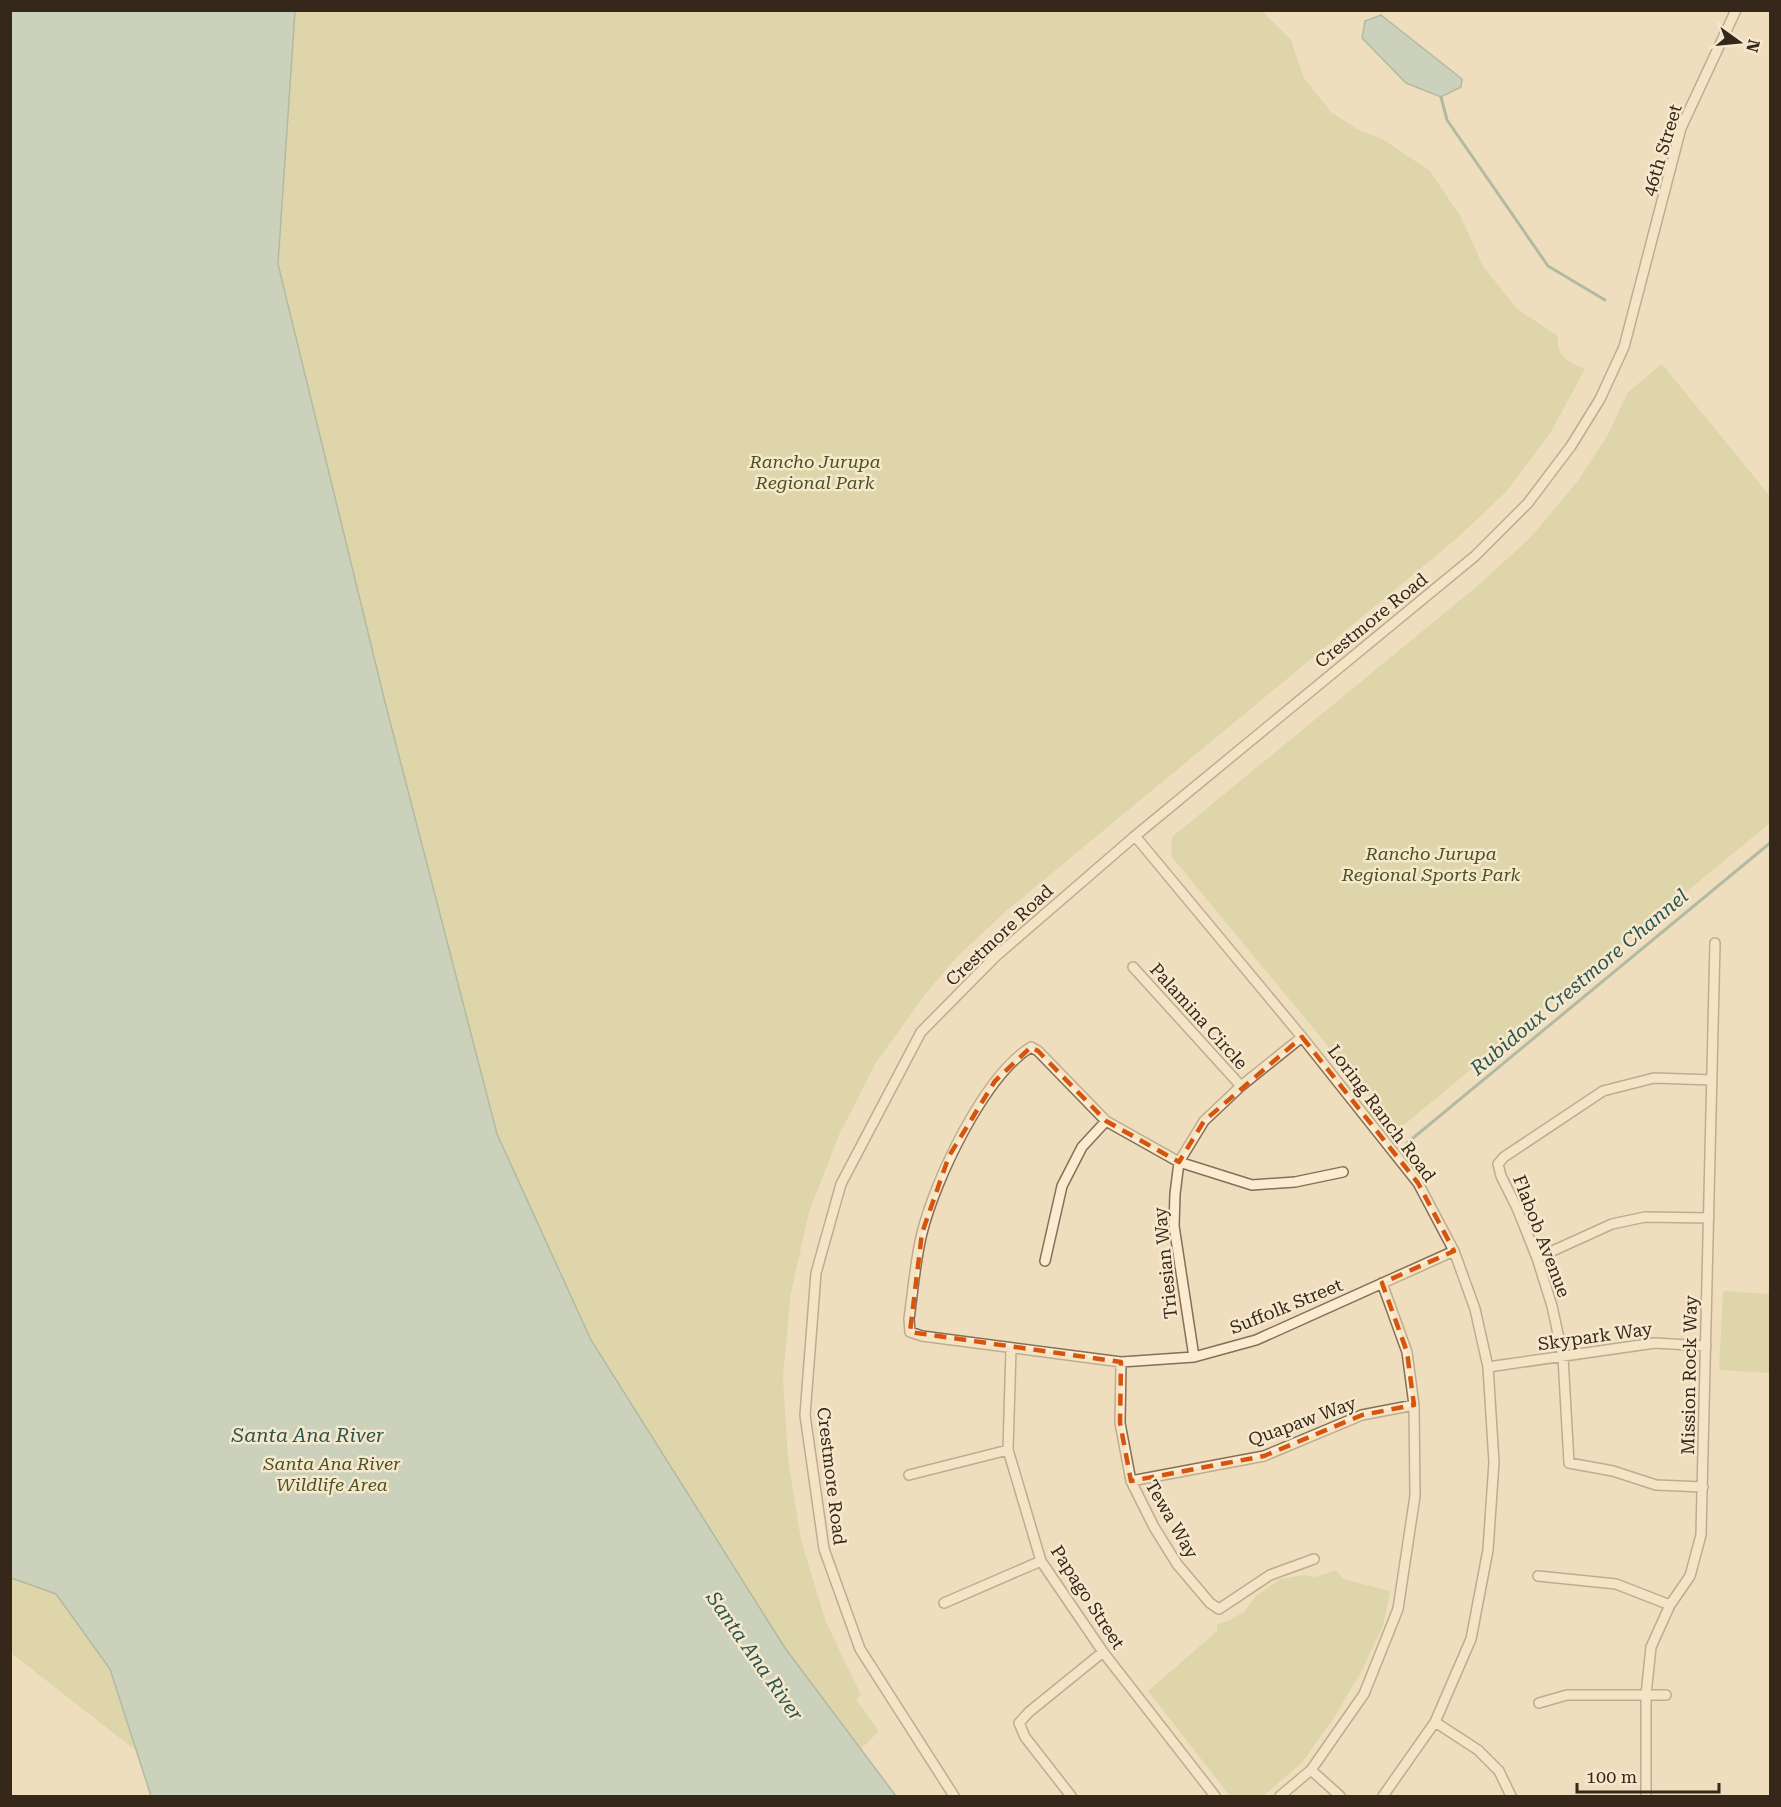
<svg xmlns="http://www.w3.org/2000/svg" width="1781" height="1807" viewBox="0 0 1781 1807" font-family="'Roboto Serif',serif">
	<style>
		.green { fill: #c9cd92 }
		.water { fill: #a1c0b5; stroke: #698e83; stroke-width: 1.5 }
		.lines { fill: none; stroke-linecap: round; stroke-linejoin: round }
		.stream { stroke: #698e83; stroke-width: 3 }
		.minor-casing { stroke: #876e56; stroke-width: 12 }
		.minor { stroke: #faebd1; stroke-width: 9 }
		.marked { fill: none; stroke: #d6540e; stroke-width: 4.5; stroke-dasharray: 12 8; stroke-linejoin: round }
		.labels { text-anchor: middle; dominant-baseline: central; stroke-width: 5; stroke-linejoin: round; paint-order: stroke }
		.street-label { font-size: 18px; fill: #36271b; stroke: #f6e8cd }
		.park-label { font-size: 18px; font-style: italic; fill: #495321; stroke: #f6e8cd }
		.water-label { font-size: 20px; font-style: italic; fill: #2a5651; stroke: #f6e8cd }
	</style>
	<rect width="100%" height="100%" fill="#efdebe"/>
	<path class="green" d="M 10,11 L 1262,11 L 1291,40 L 1304,78 L 1331,112 L 1357,129 L 1384,140 L 1430,171 L 1461,217 L 1483,266 L 1517,309 L 1558,336 C 1556,356 1568,362 1585,369 L 1551,432 L 1507,491 L 1455,540 L 1005,912 L 956,958 L 927,992 L 877,1061 L 839,1135 L 809,1212 L 791,1293 L 783,1376 L 788,1458 L 801,1540 L 826,1622 L 861,1695 L 856,1699 L 879,1731 L 814,1796 L 194,1796 L 11,1653 Z
		M 1662,364 L 1770,496 L 1770,823 L 1400,1128 L 1378,1101 L 1375,1103 L 1171,856 L 1172,837 L 1476,587 L 1530,538 L 1577,482 L 1607,436 L 1628,392 Z
		M 1723,1291 L 1770,1294 L 1770,1373 L 1719,1370 Z
		M 1336,1570 L 1343,1579 L 1390,1591 L 1383,1626 L 1361,1672 L 1335,1716 L 1302,1763 L 1263,1796 L 1230,1796 L 1148,1691 L 1217,1631 L 1217,1624 L 1228,1621 L 1244,1612 L 1256,1596 L 1280,1579 L 1303,1575 L 1315,1577 Z"/>
	<path class="water" d="M 11,10 L 295,11 L 278,264 L 385,702 L 497,1134 L 591,1340 L 785,1648 L 896,1796 L 151,1796 L 110,1669 L 56,1594 L 11,1578 Z
		M 1381,15 L 1462,79 L 1461,87 L 1441,97 L 1406,83 L 1362,38 L 1365,21 Z"/>
	<g class="lines">
		<path class="stream" d="M 1441,97 L 1447,120 L 1548,266 L 1605,300
			M 1407,1143 L 1770,843"/>
		<g class="minor-casing">
			<path id="minor" d="M 1135,836 L 1302,1037 L 1418,1183 L 1454,1251 L 1475,1309 L 1488,1367 L 1494,1462 L 1488,1550 L 1471,1639 L 1435,1722 L 1383,1796
				M 1133,967 L 1241,1086
				M 1343,1172 L 1295,1182 L 1252,1185 L 1179,1162 L 1106,1121 L 1038,1051 L 1031,1047 C 984,1076 935,1180 922,1233 C 915,1261 913,1291 909,1319 L 910,1332 L 922,1336 L 1121,1362 L 1194,1357 L 1256,1340 L 1454,1251
				M 1537,1258 L 1612,1224 L 1645,1217 L 1709,1218
				M 1045,1261 L 1062,1186 L 1082,1147 L 1106,1121
				M 1011,1349 L 1008,1450 L 1041,1561 L 1103,1652 L 1215,1796
				M 1194,1357 L 1174,1226 L 1175,1194 L 1179,1162 L 1204,1121 L 1241,1086 L 1302,1037
				M 1121,1362 L 1120,1423 L 1131,1481 L 1154,1527 L 1177,1564 L 1210,1603 L 1219,1609 L 1270,1575 L 1314,1559
				M 1488,1367 L 1655,1343 L 1706,1346
				M 909,1475 L 1008,1450
				M 1131,1481 L 1264,1456 L 1362,1415 L 1414,1405
				M 1703,1487 L 1656,1485 L 1613,1471 L 1569,1463 L 1563,1357 L 1552,1306 L 1537,1258 L 1517,1208 L 1501,1176 L 1498,1164 L 1504,1157 L 1603,1091 L 1654,1078 L 1712,1080
				M 1538,1576 L 1616,1584 L 1670,1605
				M 944,1603 L 1041,1561
				M 1539,1703 L 1567,1695 L 1666,1695
				M 1435,1722 L 1478,1750 L 1499,1771 L 1511,1796
				M 1311,1770 L 1340,1796
				M 954,1796 L 860,1649 L 824,1549 L 805,1415 L 816,1273 L 841,1184 L 921,1032 L 995,957 L 1135,836 L 1475,556 L 1528,503 L 1571,446 L 1600,399 L 1624,347 L 1681,128 L 1736,10
				M 1071,1796 L 1025,1737 L 1019,1723 L 1029,1712 L 1103,1652
				M 1280,1796 L 1311,1770 L 1364,1694 L 1398,1609 L 1415,1496 L 1414,1405 L 1407,1352 L 1382,1283
				M 1646,1796 L 1646,1695 L 1651,1647 L 1670,1605 L 1690,1576 L 1701,1535 L 1715,943"/>
		</g>
		<use href="#minor" class="minor"/>
	</g>
	<path d="M0 0H1781V1807H0ZM 1302,1037 L 1418,1183 L 1454,1251 L 1382,1283 L 1407,1352 L 1414,1405 L 1362,1415 L 1264,1456 L 1131,1481 L 1120,1423 L 1121,1362 L 910,1332 L 922,1233 L 949,1156 L 995,1081 L 1031,1047 L 1038,1051 L 1106,1121 L 1179,1162 L 1204,1121 Z" fill="#efdebe" fill-opacity=".55" fill-rule="evenodd"/>
	<path class="marked" d="M 1302,1037 L 1418,1183 L 1454,1251 L 1382,1283 L 1407,1352 L 1414,1405 L 1362,1415 L 1264,1456 L 1131,1481 L 1120,1423 L 1121,1362 L 910,1332 L 922,1233 L 949,1156 L 995,1081 L 1031,1047 L 1038,1051 L 1106,1121 L 1179,1162 L 1204,1121 Z"/>
	<g class="labels">
		<g class="street-label">
			<text transform="translate(1662 150) rotate(-73)">46th Street</text>
			<text transform="translate(1371 620) rotate(-39)">Crestmore Road</text>
			<text transform="translate(999 935) rotate(-43)">Crestmore Road</text>
			<text transform="translate(1199 1016) rotate(48)">Palamina Circle</text>
			<text transform="translate(1382 1113) rotate(53)">Loring Ranch Road</text>
			<text transform="translate(1542 1236) rotate(69)">Flabob Avenue</text>
			<text transform="translate(1165 1263) rotate(-96)">Triesian Way</text>
			<text transform="translate(1286 1306) rotate(-22)">Suffolk Street</text>
			<text transform="translate(1595 1336) rotate(-8)">Skypark Way</text>
			<text transform="translate(1689 1375) rotate(-89)">Mission Rock Way</text>
			<text transform="translate(1302 1421) rotate(-20)">Quapaw Way</text>
			<text transform="translate(832 1476) rotate(83)">Crestmore Road</text>
			<text transform="translate(1172 1519) rotate(60)">Tewa Way</text>
			<text transform="translate(1088 1597) rotate(57)">Papago Street</text>
		</g>
		<g class="park-label">
			<text x="815" y="461">Rancho Jurupa<tspan x="815" dy="21">Regional Park</tspan></text>
			<text x="1431" y="853">Rancho Jurupa<tspan x="1431" dy="21">Regional Sports Park</tspan></text>
			<text x="332" y="1463">Santa Ana River<tspan x="332" dy="21">Wildlife Area</tspan></text>
		</g>
		<g class="water-label">
			<text transform="translate(1579 982) rotate(-40)">Rubidoux Crestmore Channel</text>
			<text x="308" y="1435">Santa Ana River</text>
			<text transform="translate(755 1656) rotate(55)">Santa Ana River</text>
		</g>
	</g>
	<rect width="1781" height="1807" fill="none" stroke="#36271b" stroke-width="24"/>
	<g transform="translate(1739 42) rotate(105)" stroke="#f6e8cd" stroke-width="4.5" paint-order="stroke">
	<path d="M0-4.5L10 22L0 15L-10 22Z" fill="#36271b"/>
	<text y="-9" font-size="16" font-weight="bold" text-anchor="middle" fill="#36271b">N</text>
	</g>
	<path d="M1577 1783v9h142v-9" fill="none" stroke="#36271b" stroke-width="3"/>
	<text x="1586" y="1783" font-size="18" fill="#36271b" stroke="#f6e8cd" stroke-width="4.5" paint-order="stroke">100 m</text>
</svg>
